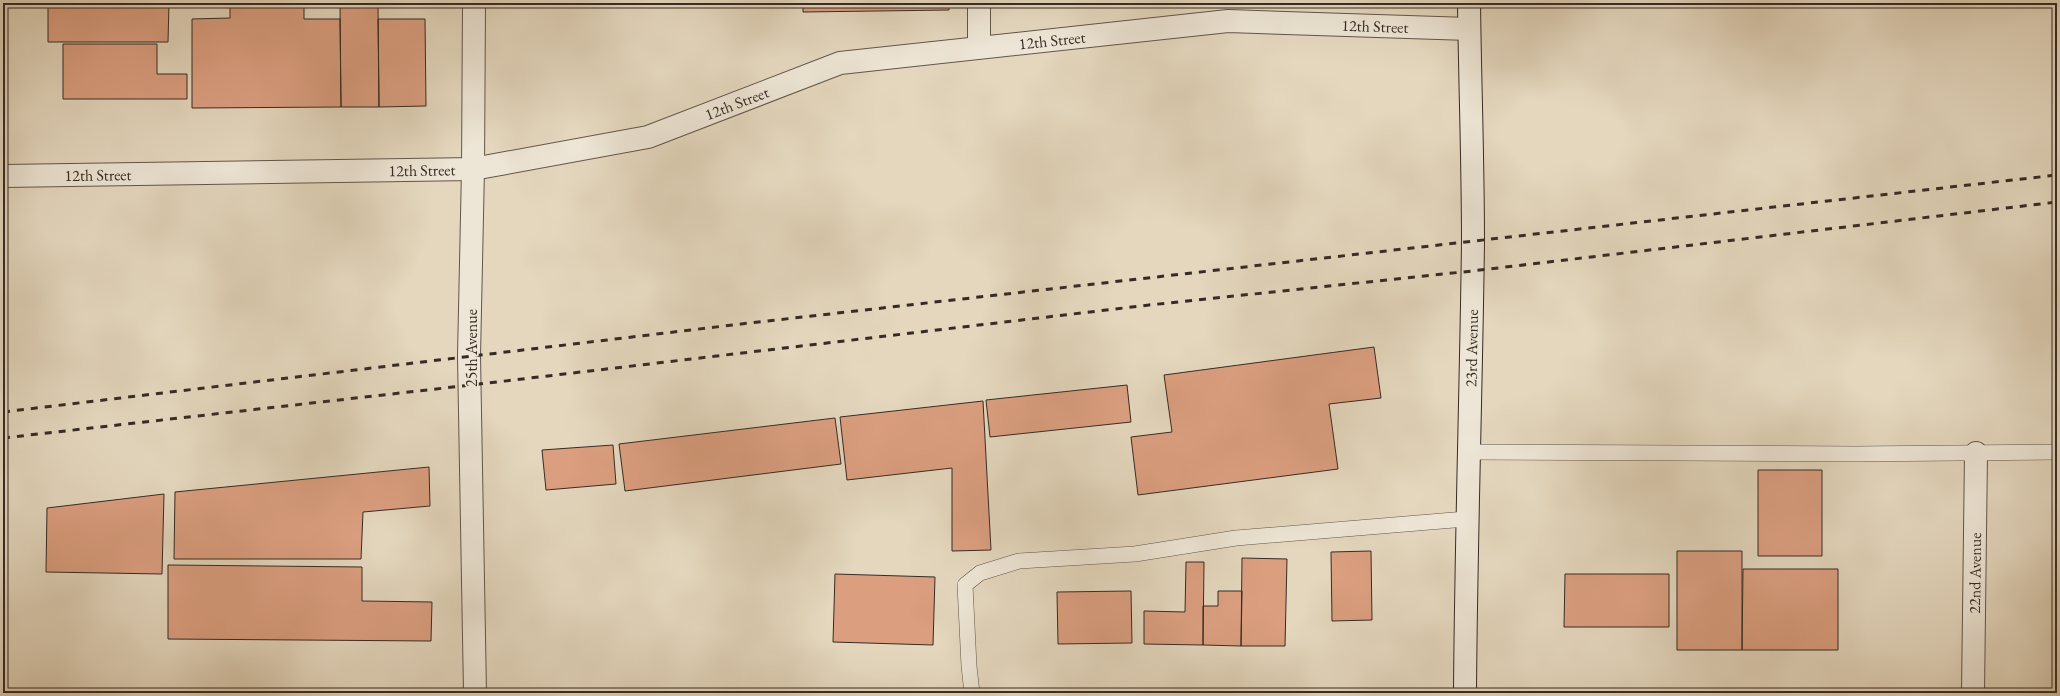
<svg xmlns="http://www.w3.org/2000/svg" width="2060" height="696" viewBox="0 0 2060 696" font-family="'EB Garamond',serif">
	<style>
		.building { fill: #db9f80; stroke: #362b24 }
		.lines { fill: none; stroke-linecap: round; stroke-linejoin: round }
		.service-casing { stroke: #62564a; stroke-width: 16 }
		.minor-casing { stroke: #62564a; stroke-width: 24 }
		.secondary-casing { stroke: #362b24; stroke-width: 24 }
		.service { stroke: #ede5d5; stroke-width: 15 }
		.minor { stroke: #ede5d5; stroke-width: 22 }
		.secondary { stroke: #ede5d5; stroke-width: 22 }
		.rail { stroke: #362b24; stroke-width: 3; stroke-dasharray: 7 7; stroke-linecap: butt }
		.labels { text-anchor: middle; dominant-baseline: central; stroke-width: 3.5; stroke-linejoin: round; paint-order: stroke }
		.street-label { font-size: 16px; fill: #362b24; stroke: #ede5d5 }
	</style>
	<rect width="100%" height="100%" fill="#e4d7be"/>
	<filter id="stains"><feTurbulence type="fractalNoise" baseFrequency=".005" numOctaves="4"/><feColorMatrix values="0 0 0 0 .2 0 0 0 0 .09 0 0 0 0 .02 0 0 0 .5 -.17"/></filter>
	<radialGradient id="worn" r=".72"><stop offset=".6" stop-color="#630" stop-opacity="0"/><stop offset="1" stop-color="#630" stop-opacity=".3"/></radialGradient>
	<path class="building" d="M 48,3 L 169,3 L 168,42 L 48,42 Z
		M 230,3 L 304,3 L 304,19 L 340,19 L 341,107 L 192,108 L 192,19 L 230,18 Z
		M 340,3 L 378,3 L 379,107 L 341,107 Z
		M 803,3 L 949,3 L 949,10 L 803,12 Z
		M 378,19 L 425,19 L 426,106 L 379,107 Z
		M 63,44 L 157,44 L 157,74 L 187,74 L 187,99 L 63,99 Z
		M 1374,347 L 1381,398 L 1329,404 L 1338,469 L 1138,495 L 1131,437 L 1172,432 L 1164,375 Z
		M 1127,385 L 1131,422 L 990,437 L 986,400 Z
		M 983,401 L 991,550 L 952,551 L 952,468 L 847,480 L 840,417 Z
		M 835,418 L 841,464 L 625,491 L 619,444 Z
		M 613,445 L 616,484 L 546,490 L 542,450 Z
		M 429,467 L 430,506 L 363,512 L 361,559 L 174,559 L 175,492 Z
		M 1758,470 L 1822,470 L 1822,556 L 1758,556 Z
		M 164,494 L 162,574 L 46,572 L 47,508 Z
		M 1371,551 L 1372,620 L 1332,621 L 1331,552 Z
		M 1677,551 L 1742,551 L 1742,650 L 1677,650 Z
		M 1242,558 L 1287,559 L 1285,646 L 1241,646 Z
		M 1186,562 L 1204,562 L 1203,645 L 1144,644 L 1144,611 L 1185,612 Z
		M 168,565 L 362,567 L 362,601 L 432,602 L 431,641 L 168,639 Z
		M 1743,569 L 1838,569 L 1838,650 L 1742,650 Z
		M 835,574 L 935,577 L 933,645 L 833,642 Z
		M 1565,574 L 1669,574 L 1669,627 L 1564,627 Z
		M 1131,591 L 1132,643 L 1058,644 L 1057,592 Z
		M 1218,591 L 1242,591 L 1241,646 L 1203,645 L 1203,606 L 1218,606 Z"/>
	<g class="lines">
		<g class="service-casing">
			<path id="service" d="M 1469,452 L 1855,454 L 2057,452
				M 972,693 L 969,666 L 965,585 L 980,573 L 1019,561 L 1135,554 L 1236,538 L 1466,519"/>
		</g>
		<g class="minor-casing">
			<g id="minor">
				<path d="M 474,3 L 473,169 L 469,356 L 475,693"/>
				<path d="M 979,3 L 979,47"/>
				<path id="s1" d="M 3,176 L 473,169 L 648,137 L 840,63 L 1228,21 L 1469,29"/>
				<path id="s2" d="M 1973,693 L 1976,453"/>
			</g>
		</g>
		<g class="secondary-casing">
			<g id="secondary">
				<path id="s3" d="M 1465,693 C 1466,543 1471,393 1473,242 C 1473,163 1470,83 1469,3"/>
			</g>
		</g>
		<use href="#service" class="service"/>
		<use href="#minor" class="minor"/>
		<use href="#secondary" class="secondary"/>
		<path class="rail" d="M 3,412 L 741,324 L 2057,175
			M 3,438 L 471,385 L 1149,305 L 1472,271 L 2057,202"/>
	</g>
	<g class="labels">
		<g class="street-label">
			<text stroke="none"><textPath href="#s1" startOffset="1391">12th Street</textPath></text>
			<text stroke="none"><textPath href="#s1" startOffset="1067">12th Street</textPath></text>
			<text stroke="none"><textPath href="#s1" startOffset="743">12th Street</textPath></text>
			<text stroke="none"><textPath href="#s1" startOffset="419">12th Street</textPath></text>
			<text stroke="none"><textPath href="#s1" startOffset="95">12th Street</textPath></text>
			<text transform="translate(471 348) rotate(-90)">25th Avenue</text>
			<text stroke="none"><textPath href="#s3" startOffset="345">23rd Avenue</textPath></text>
			<text stroke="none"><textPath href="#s2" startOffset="120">22nd Avenue</textPath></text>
		</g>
	</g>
	<rect width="2060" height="696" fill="none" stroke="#e4d7be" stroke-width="16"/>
	<rect x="4" y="4" width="2052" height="688" fill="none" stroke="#362b24" stroke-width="2"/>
	<rect x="8" y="8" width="2044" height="680" fill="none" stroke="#362b24"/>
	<rect width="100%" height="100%" filter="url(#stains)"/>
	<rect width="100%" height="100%" fill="url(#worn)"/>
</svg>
